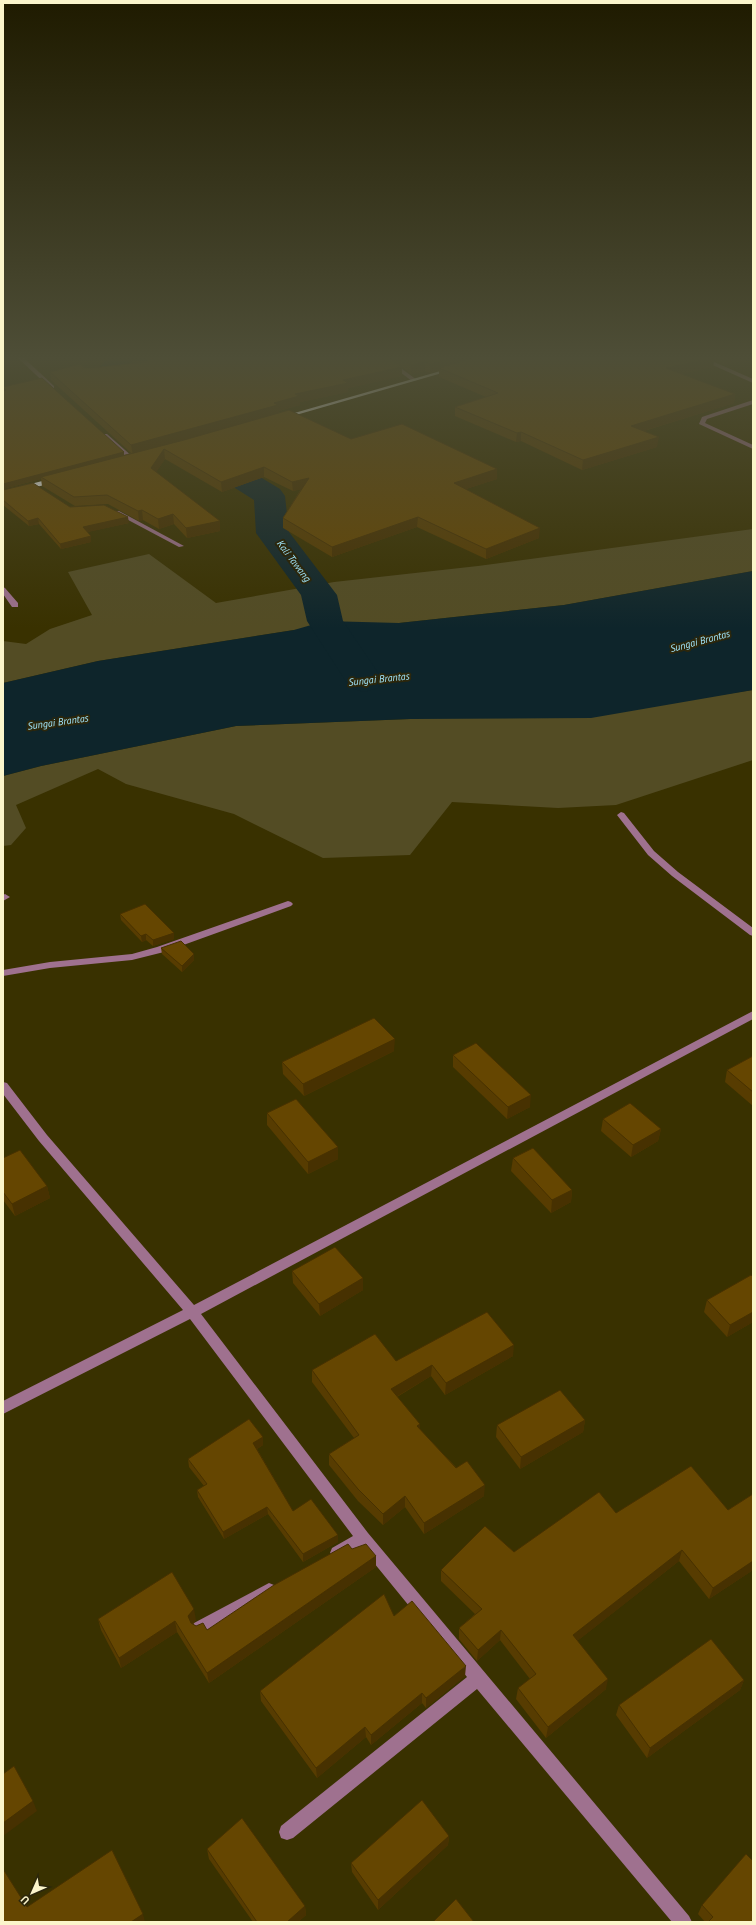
<svg xmlns="http://www.w3.org/2000/svg" width="756" height="1925" viewBox="0 0 756 1925" font-family="'PT Sans',sans-serif">
	<style>
		.green { fill: #534c24 }
		.water { fill: #0e252b }
		.lines { fill: none; stroke-linecap: round; stroke-linejoin: round }
		.stream { stroke: #0e252b; stroke-width: 4.5 }
		.river { fill: #0e252b; fill-rule: evenodd }
		.minor { fill: #9f718f; fill-rule: evenodd }
		.highway { fill: #f2f2f2; fill-rule: evenodd }
		.wall { fill: #573c01 }
		.shaded-wall { fill: #473101 }
		.building { fill: #654601; stroke: #473101 }
		.labels { text-anchor: middle; dominant-baseline: central; stroke-width: 4; stroke-linejoin: round; paint-order: stroke }
		.far-water-label { font-size: 10px; font-style: italic; fill: #a1e6fc; stroke: #2c270c }
	</style>
	<rect width="100%" height="100%" fill="#393100"/>
	<path class="green" d="M 753,529 L 753,571 L 564,605 L 399,623 L 294,630 L 98,661 L 3,683 L 3,641 L 26,644 L 50,629 L 92,615 L 68,572 L 149,554 L 216,603 L 334,582 L 478,566 Z
		M 753,690 L 753,760 L 616,805 L 558,808 L 452,802 L 410,855 L 323,858 L 234,814 L 126,784 L 98,769 L 16,805 L 26,828 L 11,845 L 3,846 L 3,776 L 41,766 L 236,726 L 410,719 L 687,700 Z"/>
	<path class="water" d="M 753,571 L 753,690 L 591,718 L 410,719 L 236,726 L 41,766 L 3,776 L 3,683 L 98,661 L 294,630 L 325,621 L 399,623 L 564,605 Z"/>
	<g class="lines">
		<path class="stream" d="M 136,358 L 157,358"/>
		<path class="river" d="M 107,358 L 134,358 L 116,381 L 176,426 L 280,489 L 285,496 L 289,532 L 337,595 L 343,621 L 383,680 L 378,688 L 364,692 L 350,688 L 345,680 L 307,621 L 301,595 L 256,533 L 254,500 L 156,438 L 91,389 L 87,383 Z"/>
		<path class="minor" d="M 18,358 L 24,358 L 54,386 L 54,388 L 50,388 Z
			M 381,358 L 387,358 L 417,380 L 412,381 Z
			M 697,358 L 705,358 L 753,379 L 753,383 Z
			M 753,400 L 753,404 L 707,419 L 705,423 L 753,445 L 753,449 L 699,424 L 702,417 Z
			M 103,434 L 107,434 L 134,458 L 134,460 L 130,460 L 103,436 Z
			M 115,511 L 119,511 L 184,546 L 179,547 L 115,513 Z
			M 3,587 L 5,588 L 18,603 L 18,607 L 12,607 L 3,594 Z
			M 621,812 L 624,813 L 654,851 L 678,872 L 753,928 L 753,936 L 750,935 L 672,876 L 648,855 L 617,815 Z
			M 5,894 L 10,897 L 3,901 L 3,895 Z
			M 288,901 L 291,902 L 293,904 L 291,906 L 164,952 L 132,960 L 50,968 L 3,976 L 3,970 L 50,962 L 132,954 L 157,947 Z
			M 753,1011 L 753,1019 L 201,1314 L 368,1533 L 689,1916 L 692,1922 L 672,1922 L 477,1689 L 293,1838 L 287,1840 L 281,1838 L 279,1832 L 281,1826 L 467,1677 L 361,1547 L 337,1560 L 332,1558 L 330,1553 L 332,1548 L 353,1536 L 190,1319 L 3,1414 L 3,1401 L 183,1310 L 39,1141 L 3,1094 L 3,1082 L 7,1083 L 47,1135 L 194,1305 Z
			M 269,1583 L 274,1585 L 276,1590 L 274,1595 L 204,1633 L 199,1636 L 194,1633 L 191,1628 L 194,1623 Z"/>
		<path class="highway" d="M 451,368 L 456,369 L 282,419 L 277,418 Z
			M 58,477 L 62,479 L 61,481 L 3,495 L 3,491 Z"/>
	</g>
	<path class="wall" d="M 147,358 L 753,358 L 724,365 L 714,360 L 713,367 L 680,374 L 735,394 L 734,403 L 644,431 L 657,447 L 582,470 L 521,441 L 516,442 L 455,416 L 455,407 L 486,397 L 439,377 L 439,370 L 430,373 L 425,371 L 411,374 L 402,367 L 402,376 L 348,388 L 348,392 L 300,402 L 300,405 L 279,411 L 279,413 L 351,439 L 497,479 L 466,489 L 539,538 L 486,559 L 417,527 L 332,557 L 283,528 L 283,518 L 301,489 L 293,491 L 264,477 L 222,492 L 165,459 L 156,472 L 220,531 L 187,538 L 174,524 L 159,529 L 143,520 L 139,521 L 108,504 L 75,506 L 42,486 L 41,479 L 3,489 L 3,387 L 124,452 L 124,455 L 131,453 L 51,380 L 50,372 L 84,368 L 92,368 L 147,362 Z
		M 3,490 L 70,507 L 129,523 L 87,532 L 91,542 L 61,549 L 39,524 L 29,526 L 3,505 Z
		M 120,914 L 174,939 L 153,946 L 146,940 L 142,942 L 121,920 Z
		M 161,948 L 194,960 L 182,972 L 162,954 Z
		M 394,1051 L 304,1096 L 283,1074 L 282,1062 Z
		M 453,1055 L 530,1107 L 507,1119 L 453,1067 Z
		M 753,1056 L 753,1106 L 725,1082 L 727,1070 Z
		M 267,1113 L 338,1159 L 308,1174 L 267,1125 Z
		M 603,1119 L 661,1129 L 658,1141 L 631,1157 L 601,1131 Z
		M 3,1158 L 47,1186 L 50,1198 L 15,1216 L 3,1200 Z
		M 513,1158 L 572,1190 L 571,1202 L 551,1213 L 511,1171 Z
		M 292,1271 L 363,1278 L 363,1290 L 320,1316 L 293,1283 Z
		M 753,1277 L 753,1322 L 727,1337 L 704,1312 L 707,1300 Z
		M 513,1356 L 445,1395 L 431,1376 L 397,1397 L 420,1430 L 484,1496 L 424,1534 L 405,1507 L 383,1525 L 358,1501 L 329,1465 L 329,1454 L 354,1438 L 312,1382 L 312,1370 L 396,1361 Z
		M 585,1420 L 583,1432 L 520,1469 L 496,1437 L 497,1425 Z
		M 263,1437 L 263,1445 L 257,1449 L 293,1511 L 338,1542 L 303,1562 L 268,1514 L 224,1539 L 198,1497 L 197,1490 L 204,1486 L 189,1467 L 188,1459 Z
		M 753,1494 L 753,1570 L 709,1599 L 679,1561 L 577,1641 L 606,1689 L 546,1738 L 516,1699 L 518,1688 L 530,1679 L 500,1640 L 477,1661 L 459,1639 L 459,1628 L 475,1614 L 441,1581 L 441,1570 L 514,1552 L 616,1513 L 728,1510 Z
		M 352,1549 L 376,1556 L 376,1567 L 209,1683 L 177,1632 L 121,1668 L 101,1630 L 98,1619 L 196,1620 L 193,1624 L 196,1626 L 207,1630 Z
		M 394,1616 L 465,1676 L 426,1708 L 422,1703 L 371,1745 L 366,1737 L 317,1778 L 261,1701 L 260,1691 Z
		M 744,1680 L 740,1690 L 647,1758 L 616,1715 L 619,1705 Z
		M 449,1836 L 448,1845 L 378,1910 L 352,1872 L 351,1863 Z
		M 207,1849 L 305,1906 L 306,1915 L 298,1922 L 253,1922 L 209,1859 Z
		M 702,1905 L 753,1922 L 705,1922 L 698,1914 Z"/>
	<path class="shaded-wall" d="M 451,358 L 482,358 L 439,368 L 439,370 L 430,373 L 430,364 Z
		M 714,358 L 713,367 L 664,377 L 666,368 Z
		M 725,358 L 753,358 L 753,359 L 724,365 Z
		M 425,362 L 425,371 L 411,374 L 411,365 Z
		M 402,367 L 402,376 L 348,388 L 348,392 L 300,402 L 300,405 L 279,411 L 279,414 L 133,455 L 131,445 L 274,403 L 295,394 L 343,380 Z
		M 735,394 L 734,403 L 630,435 L 631,426 Z
		M 521,432 L 521,441 L 516,442 L 517,433 Z
		M 659,437 L 657,447 L 582,470 L 583,460 Z
		M 164,449 L 165,459 L 152,478 L 151,468 Z
		M 124,452 L 124,457 L 41,477 L 41,479 L 3,489 L 3,484 Z
		M 264,467 L 264,477 L 222,492 L 221,482 Z
		M 497,469 L 497,479 L 454,493 L 454,483 Z
		M 309,478 L 309,488 L 293,491 L 292,482 Z
		M 142,510 L 143,520 L 139,521 L 138,511 Z
		M 173,514 L 174,524 L 159,529 L 158,519 Z
		M 128,517 L 129,523 L 84,533 L 83,527 Z
		M 418,517 L 417,527 L 332,557 L 332,547 Z
		M 38,518 L 39,524 L 29,526 L 28,521 Z
		M 220,521 L 220,531 L 187,538 L 186,528 Z
		M 540,528 L 539,538 L 486,559 L 486,549 Z
		M 91,536 L 91,542 L 61,549 L 60,544 Z
		M 174,933 L 174,939 L 153,946 L 153,940 Z
		M 146,934 L 146,940 L 142,942 L 141,936 Z
		M 194,954 L 194,960 L 182,972 L 182,966 Z
		M 395,1039 L 394,1051 L 304,1096 L 303,1084 Z
		M 531,1095 L 530,1107 L 507,1119 L 508,1107 Z
		M 661,1129 L 658,1141 L 631,1157 L 633,1145 Z
		M 338,1147 L 338,1159 L 308,1174 L 308,1162 Z
		M 47,1186 L 50,1198 L 15,1216 L 12,1204 Z
		M 572,1190 L 571,1202 L 551,1213 L 552,1200 Z
		M 363,1278 L 363,1290 L 320,1316 L 319,1304 Z
		M 753,1312 L 753,1322 L 727,1337 L 730,1325 Z
		M 514,1345 L 513,1356 L 445,1395 L 446,1383 Z
		M 432,1365 L 431,1376 L 391,1400 L 391,1389 Z
		M 585,1420 L 583,1432 L 520,1469 L 521,1457 Z
		M 420,1424 L 420,1435 L 417,1426 Z
		M 263,1437 L 263,1445 L 254,1451 L 253,1443 Z
		M 485,1485 L 484,1496 L 424,1534 L 424,1523 Z
		M 405,1496 L 405,1507 L 383,1525 L 383,1514 Z
		M 267,1507 L 268,1514 L 224,1539 L 223,1532 Z
		M 338,1535 L 338,1542 L 303,1562 L 303,1554 Z
		M 682,1550 L 679,1561 L 571,1646 L 573,1635 Z
		M 376,1556 L 376,1567 L 209,1683 L 207,1673 Z
		M 753,1561 L 753,1570 L 709,1599 L 713,1588 Z
		M 194,1609 L 196,1620 L 190,1627 L 188,1616 Z
		M 175,1621 L 177,1632 L 121,1668 L 119,1658 Z
		M 501,1630 L 500,1640 L 477,1661 L 478,1650 Z
		M 466,1666 L 465,1676 L 426,1708 L 426,1698 Z
		M 608,1679 L 606,1689 L 546,1738 L 548,1727 Z
		M 744,1680 L 740,1690 L 647,1758 L 650,1748 Z
		M 422,1693 L 422,1703 L 371,1745 L 371,1735 Z
		M 365,1727 L 366,1737 L 317,1778 L 316,1768 Z
		M 33,1801 L 37,1811 L 3,1836 L 3,1823 Z
		M 449,1836 L 448,1845 L 378,1910 L 378,1900 Z
		M 305,1906 L 306,1915 L 298,1922 L 287,1922 Z
		M 143,1914 L 145,1922 L 131,1922 Z"/>
	<path class="building" d="M 147,358 L 390,358 L 402,367 L 343,380 L 348,383 L 295,394 L 299,396 L 274,403 L 278,405 L 131,445 L 50,372 L 80,364 L 84,368 L 92,368 L 147,362 Z
		M 402,358 L 451,358 L 430,364 L 425,362 L 411,365 Z
		M 473,358 L 714,358 L 666,368 L 735,394 L 631,426 L 659,437 L 583,460 L 521,432 L 517,433 L 455,407 L 498,393 L 439,368 Z
		M 42,378 L 124,452 L 3,484 L 3,391 L 6,390 L 3,388 L 3,387 Z
		M 289,410 L 351,439 L 402,424 L 497,469 L 454,483 L 540,528 L 486,549 L 418,517 L 332,547 L 283,518 L 309,478 L 292,482 L 264,467 L 221,482 L 164,449 L 151,468 L 220,521 L 186,528 L 173,514 L 158,519 L 142,510 L 138,511 L 107,495 L 74,497 L 41,477 L 184,440 Z
		M 33,483 L 70,507 L 104,505 L 128,517 L 83,527 L 91,536 L 60,544 L 38,518 L 28,521 L 3,500 L 3,490 Z
		M 145,904 L 174,933 L 153,940 L 146,934 L 141,936 L 120,914 Z
		M 181,941 L 194,954 L 182,966 L 161,948 Z
		M 374,1018 L 395,1039 L 303,1084 L 282,1062 Z
		M 476,1043 L 531,1095 L 508,1107 L 453,1055 Z
		M 753,1056 L 753,1092 L 727,1070 Z
		M 296,1099 L 338,1147 L 308,1162 L 267,1113 Z
		M 630,1103 L 661,1129 L 633,1145 L 603,1119 Z
		M 533,1148 L 572,1190 L 552,1200 L 513,1158 Z
		M 20,1150 L 47,1186 L 12,1204 L 3,1192 L 3,1158 Z
		M 335,1247 L 363,1278 L 319,1304 L 292,1271 Z
		M 751,1275 L 753,1277 L 753,1312 L 730,1325 L 707,1300 Z
		M 487,1312 L 514,1345 L 446,1383 L 432,1365 L 391,1389 L 420,1424 L 417,1426 L 456,1468 L 467,1461 L 485,1485 L 424,1523 L 405,1496 L 383,1514 L 358,1489 L 329,1454 L 359,1435 L 312,1370 L 375,1334 L 396,1361 Z
		M 560,1390 L 585,1420 L 521,1457 L 497,1425 Z
		M 249,1419 L 263,1437 L 253,1443 L 293,1511 L 311,1499 L 338,1535 L 303,1554 L 267,1507 L 223,1532 L 197,1490 L 207,1484 L 188,1459 Z
		M 691,1466 L 728,1510 L 753,1494 L 753,1561 L 713,1588 L 682,1550 L 573,1635 L 608,1679 L 548,1727 L 518,1688 L 536,1674 L 501,1630 L 478,1650 L 459,1628 L 482,1609 L 441,1570 L 485,1526 L 514,1552 L 599,1492 L 616,1513 Z
		M 348,1544 L 352,1549 L 366,1544 L 376,1556 L 207,1673 L 175,1621 L 119,1658 L 98,1619 L 172,1572 L 194,1609 L 188,1616 L 191,1623 L 196,1626 L 203,1623 L 207,1630 L 274,1585 Z
		M 384,1594 L 394,1616 L 412,1601 L 466,1666 L 426,1698 L 422,1693 L 371,1735 L 365,1727 L 316,1768 L 260,1691 Z
		M 711,1639 L 744,1680 L 650,1748 L 619,1705 Z
		M 14,1766 L 33,1801 L 3,1823 L 3,1774 Z
		M 422,1800 L 449,1836 L 378,1900 L 351,1863 Z
		M 242,1818 L 305,1906 L 287,1922 L 257,1922 L 207,1849 Z
		M 112,1850 L 143,1914 L 131,1922 L 3,1922 L 3,1869 L 27,1907 Z
		M 746,1854 L 753,1861 L 753,1922 L 708,1922 L 713,1917 L 702,1905 Z
		M 456,1899 L 474,1922 L 433,1922 Z"/>
	<linearGradient id="sky" x2="0" y2="1"><stop stop-color="#1f1b00"/><stop offset="0.57" stop-color="#4e4e37"/><stop offset="1" stop-color="#4e4e37" stop-opacity="0"/></linearGradient>
	<rect width="756" height="628" fill="url(#sky)"/>
	<g class="labels">
		<g class="far-water-label">
			<text transform="translate(294 561) rotate(53)">Kali Tawang</text>
			<text transform="translate(700 641) rotate(-15)">Sungai Brantas</text>
			<text transform="translate(379 679) rotate(-6)">Sungai Brantas</text>
			<text transform="translate(58 722) rotate(-8)">Sungai Brantas</text>
		</g>
	</g>
	<rect width="756" height="1925" fill="none" stroke="#fbf5cb" stroke-width="8"/>
	<g transform="translate(32 1893) rotate(225)" stroke="#2c270c" stroke-width="3" paint-order="stroke">
	<path d="M0-3L7 15L0 10L-7 15Z" fill="#fbf5cb"/>
	<text y="-6" font-size="11" font-weight="bold" text-anchor="middle" fill="#fbf5cb">U</text>
	</g>
</svg>
